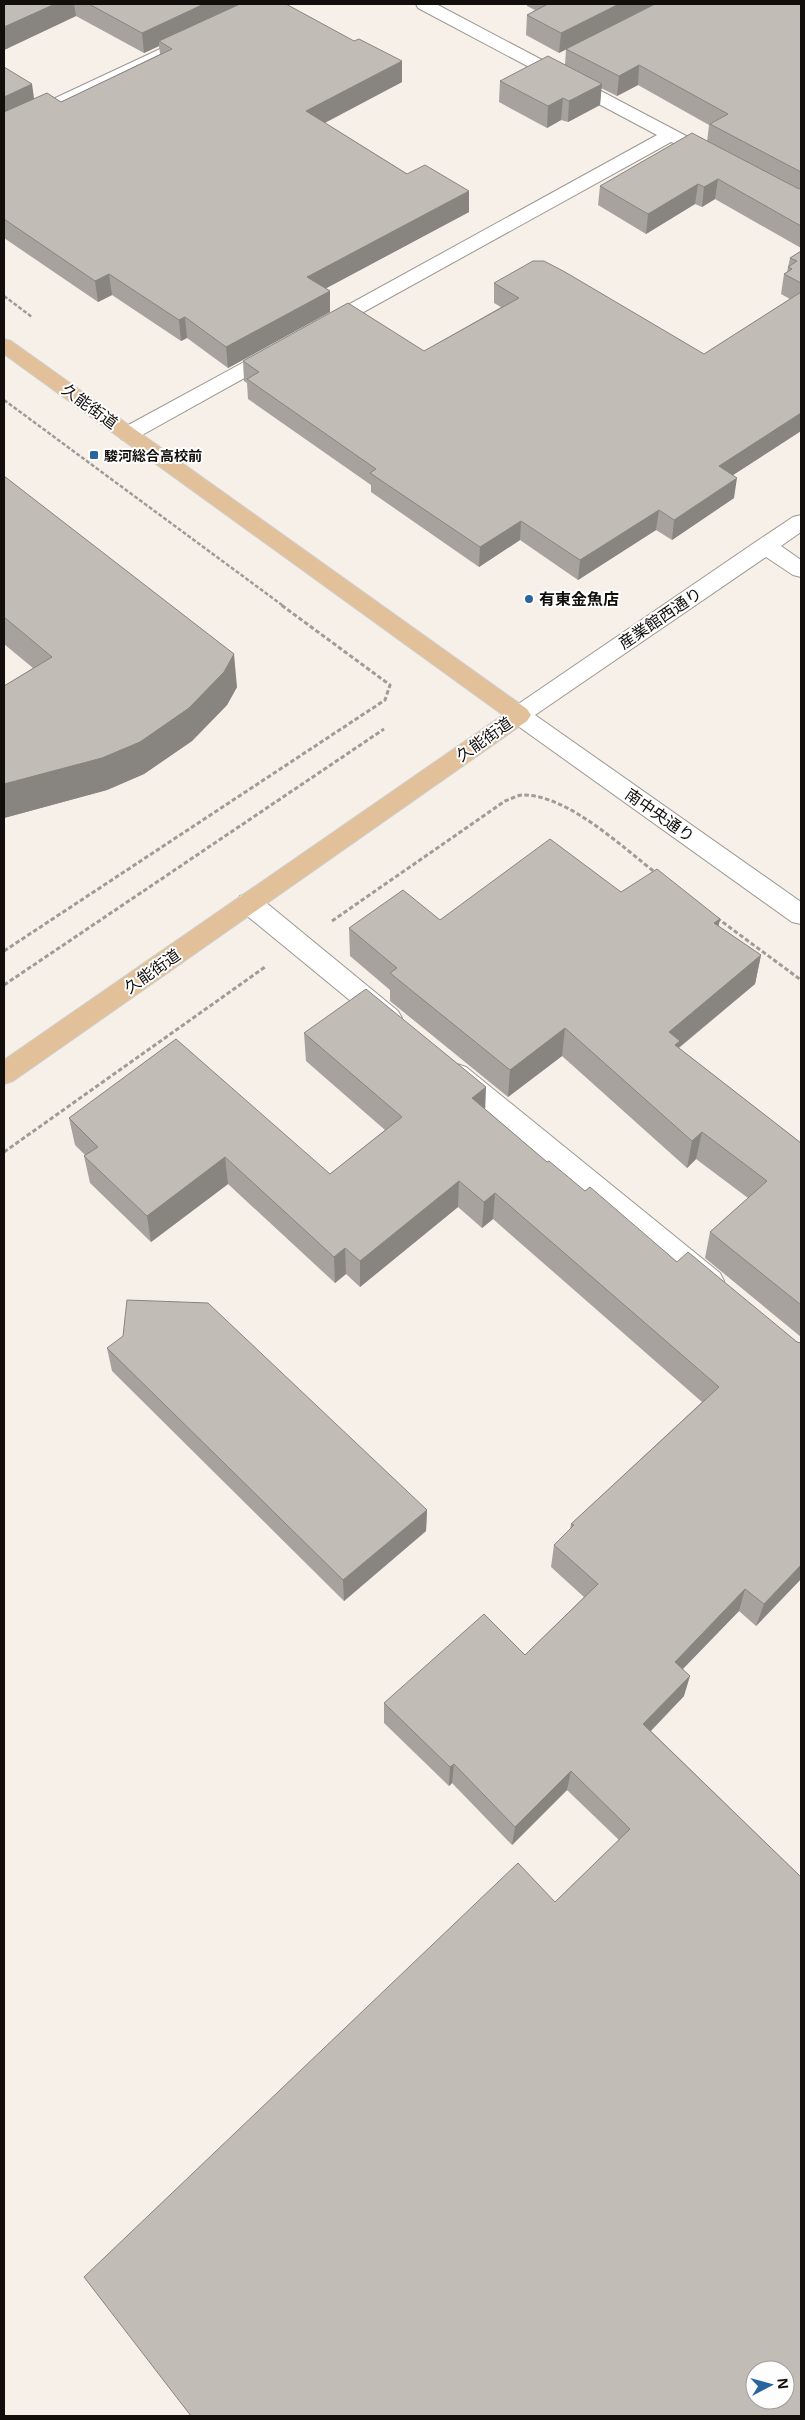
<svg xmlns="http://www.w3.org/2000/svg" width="805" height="2420" viewBox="0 0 805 2420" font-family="'Noto Sans','Noto Sans JP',sans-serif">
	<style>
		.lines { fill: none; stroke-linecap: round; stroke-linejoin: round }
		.minor-casing { stroke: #9d9791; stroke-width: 2 }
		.major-casing { stroke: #cfcfce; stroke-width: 2 }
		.path-far1 { stroke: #a09b96; stroke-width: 2.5; stroke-dasharray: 4 2; stroke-linecap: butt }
		.path { stroke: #a09b96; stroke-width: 3; stroke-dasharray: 4.5 2.5; stroke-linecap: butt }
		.minor { fill: #fff; fill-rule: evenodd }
		.major { fill: #e2c19a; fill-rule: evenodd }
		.wall { fill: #a7a29d }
		.shaded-wall { fill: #88847f }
		.building { fill: #c2bcb6; stroke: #88847f; fill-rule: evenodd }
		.poi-dot { fill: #28659c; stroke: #fefefe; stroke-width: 2 }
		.labels { text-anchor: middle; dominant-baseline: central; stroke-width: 4; stroke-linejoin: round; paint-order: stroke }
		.far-poi-label { font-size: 14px; font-weight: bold; fill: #110e0c; stroke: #fefefe; text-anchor: start }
		.street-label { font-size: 16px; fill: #110e0c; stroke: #fefefe }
		.poi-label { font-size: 16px; font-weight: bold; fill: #110e0c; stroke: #fefefe; text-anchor: start }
	</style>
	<rect width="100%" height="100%" fill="#f6f0e9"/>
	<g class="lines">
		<g class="minor-casing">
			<path id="minor" d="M 416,4 L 436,4 L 690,138 L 693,142 L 690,146 L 684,147 L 671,142 L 331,330 L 324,332 L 317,330 L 314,326 L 317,322 L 657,135 L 418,8 Z
				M 190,35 L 196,36 L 199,40 L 196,44 L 4,134 L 4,122 Z
				M 275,347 L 282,349 L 285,353 L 282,357 L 135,439 L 128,441 L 121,439 L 118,434 L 121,429 L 268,349 Z
				M 801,515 L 801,532 L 781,546 L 801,560 L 801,577 L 793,575 L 766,557 L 535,715 L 801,902 L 801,924 L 792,922 L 511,721 L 507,715 L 511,709 L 757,541 L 793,517 Z
				M 249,894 L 258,896 L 398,1011 L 402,1018 L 398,1025 L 389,1028 L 380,1025 L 240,910 L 237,903 L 240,896 Z
				M 457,1064 L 466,1067 L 720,1273 L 724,1281 L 720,1289 L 710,1293 L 700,1289 L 448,1081 L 444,1074 L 448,1067 Z"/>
		</g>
		<g class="major-casing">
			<path id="major" d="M 4,339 L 11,341 L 527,709 L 531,715 L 527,721 L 13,1081 L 4,1084 L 4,1060 L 503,715 L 4,354 Z"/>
		</g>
		<path class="path-far1" d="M 4,296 L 32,317
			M 4,400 L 282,605"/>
		<path class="path" d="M 717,918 L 801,980
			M 332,921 L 505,801 C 511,799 517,795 523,795 C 568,795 622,847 656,873
			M 4,951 L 385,700 L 390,685 L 280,604
			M 4,985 L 384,729
			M 4,1152 L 265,967"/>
		<use href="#minor" class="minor"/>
		<use href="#major" class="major"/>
	</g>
	<path class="wall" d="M 4,4 L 286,4 L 402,82 L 325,123 L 469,212 L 326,288 L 330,291 L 330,312 L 228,368 L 187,338 L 181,341 L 112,295 L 98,302 L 4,238 L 4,67 L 34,99 L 61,102 L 160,54 L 159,46 L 144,53 L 76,16 L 4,50 Z
		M 527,4 L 801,4 L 801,248 L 715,199 L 702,207 L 695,204 L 646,234 L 598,205 L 600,186 L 707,142 L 709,125 L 638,85 L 617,96 L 601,88 L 600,105 L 568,122 L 561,120 L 547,128 L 499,102 L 500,81 L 565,65 L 566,49 L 559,53 L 526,35 L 527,15 L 535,10 L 527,6 Z
		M 801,251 L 801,431 L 733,475 L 734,498 L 672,540 L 656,530 L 578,580 L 520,540 L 479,567 L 371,492 L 371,485 L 248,399 L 247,383 L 244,381 L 243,361 L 424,351 L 501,307 L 494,303 L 494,283 L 704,354 L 790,299 L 781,294 L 784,274 L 787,272 L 790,258 Z
		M 4,476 L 237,687 L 227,705 L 192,741 L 144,774 L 107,790 L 4,818 L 4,686 L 33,668 L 4,644 Z
		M 621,892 L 718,926 L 761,955 L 755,984 L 679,1048 L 801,1143 L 801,1337 L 705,1258 L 710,1232 L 748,1198 L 696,1159 L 687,1168 L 562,1056 L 508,1097 L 390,1001 L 390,990 L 350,956 L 349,928 L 440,920 Z
		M 304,1033 L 485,1109 L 547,1162 L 677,1262 L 797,1342 L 801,1343 L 801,1579 L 756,1626 L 739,1611 L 683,1669 L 684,1696 L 651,1731 L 801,1877 L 555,1902 L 619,1840 L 567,1790 L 512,1845 L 452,1783 L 449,1786 L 384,1723 L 384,1703 L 525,1655 L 584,1597 L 551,1567 L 554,1545 L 570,1530 L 571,1524 L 702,1402 L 493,1219 L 482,1228 L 458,1207 L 360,1287 L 346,1274 L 335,1283 L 228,1184 L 151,1242 L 90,1183 L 84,1156 L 85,1155 L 75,1145 L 69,1118 L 330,1174 L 385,1130 L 306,1061 Z
		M 107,1348 L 427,1510 L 426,1531 L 344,1601 L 112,1371 Z"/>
	<path class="shaded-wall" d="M 55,4 L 74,4 L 76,16 L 4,50 L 4,27 Z
		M 204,4 L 249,4 L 159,41 L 159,46 L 144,53 L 142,33 Z
		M 619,4 L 656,4 L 559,53 L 561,33 Z
		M 402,61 L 402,82 L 307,132 L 306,111 Z
		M 639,65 L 638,85 L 617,96 L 619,76 Z
		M 32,84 L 35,105 L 4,120 L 4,97 Z
		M 602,84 L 600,105 L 568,122 L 569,101 Z
		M 563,98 L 561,120 L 547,128 L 548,106 Z
		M 718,179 L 715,199 L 702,207 L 704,187 Z
		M 698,184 L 695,204 L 646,234 L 648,214 Z
		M 469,191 L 469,212 L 308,298 L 307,277 Z
		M 109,274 L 112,295 L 98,302 L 95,281 Z
		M 330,291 L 330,312 L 228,368 L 226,347 Z
		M 185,317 L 187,338 L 181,341 L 179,320 Z
		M 801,413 L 801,431 L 716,486 L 719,466 Z
		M 737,478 L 734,498 L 672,540 L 674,520 Z
		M 659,510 L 656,530 L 578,580 L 580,560 Z
		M 521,521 L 520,540 L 479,567 L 480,547 Z
		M 234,654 L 237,687 L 227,705 L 192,741 L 144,774 L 107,790 L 4,818 L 4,784 Z
		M 720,919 L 714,948 L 714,923 Z
		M 761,955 L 755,984 L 678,1048 L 675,1069 L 669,1032 Z
		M 565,1028 L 562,1056 L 508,1097 L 510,1070 Z
		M 486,1087 L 485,1115 L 472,1098 Z
		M 702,1132 L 696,1159 L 687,1168 L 692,1141 Z
		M 225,1157 L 228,1184 L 151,1242 L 147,1216 Z
		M 459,1181 L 458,1207 L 360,1287 L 360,1261 Z
		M 495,1193 L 493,1219 L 482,1228 L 484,1202 Z
		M 345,1248 L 346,1274 L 335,1283 L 334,1257 Z
		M 427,1510 L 426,1531 L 344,1601 L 343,1580 Z
		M 801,1565 L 801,1579 L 756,1626 L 764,1604 Z
		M 745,1589 L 739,1611 L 669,1683 L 675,1662 Z
		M 690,1676 L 684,1696 L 638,1744 L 643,1724 Z
		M 454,1764 L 452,1783 L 449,1786 L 450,1767 Z
		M 571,1771 L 567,1790 L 512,1845 L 515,1827 Z"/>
	<path class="building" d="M 4,4 L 55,4 L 4,27 Z
		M 89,4 L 204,4 L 142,33 Z
		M 240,4 L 286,4 L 354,41 L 359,39 L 402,61 L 306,111 L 407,174 L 425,165 L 469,191 L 307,277 L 330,291 L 226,347 L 185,317 L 179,320 L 109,274 L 95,281 L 4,219 L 4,112 L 47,93 L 61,102 L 172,49 L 159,41 Z
		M 548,4 L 619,4 L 561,33 L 527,15 Z
		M 655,4 L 801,4 L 801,172 L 710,124 L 728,114 L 639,65 L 619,76 L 566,49 Z
		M 548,56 L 602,84 L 569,101 L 563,98 L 548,106 L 500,81 Z
		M 4,67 L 32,84 L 4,97 Z
		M 692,133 L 797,188 L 801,189 L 801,226 L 718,179 L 704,187 L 698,184 L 648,214 L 600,186 Z
		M 801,251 L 801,283 L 784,274 L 792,269 L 788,267 L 797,261 L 790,258 Z
		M 533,261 L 544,261 L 565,272 L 704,354 L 801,292 L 801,413 L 719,466 L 737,478 L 674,520 L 659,510 L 580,560 L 521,521 L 480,547 L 370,473 L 376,469 L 247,379 L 259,372 L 243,361 L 348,303 L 424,351 L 519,298 L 494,283 Z
		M 4,476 L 234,654 L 224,672 L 189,708 L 140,742 L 102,758 L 4,784 L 4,686 L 52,657 L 4,617 Z
		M 550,839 L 621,892 L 657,869 L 720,919 L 714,923 L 761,955 L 669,1032 L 680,1041 L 675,1045 L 801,1143 L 801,1305 L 710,1232 L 767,1181 L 702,1132 L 692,1141 L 565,1028 L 510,1070 L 390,973 L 397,968 L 349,928 L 403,890 L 440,920 Z
		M 366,989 L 486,1087 L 472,1098 L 547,1162 L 549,1161 L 585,1191 L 590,1187 L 677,1262 L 688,1252 L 797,1342 L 801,1343 L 801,1565 L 764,1604 L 745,1589 L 675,1662 L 690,1676 L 643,1724 L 801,1877 L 801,2416 L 191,2416 L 84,2277 L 518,1863 L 555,1902 L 630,1829 L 571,1771 L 515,1827 L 454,1764 L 450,1767 L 384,1703 L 484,1614 L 525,1655 L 598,1584 L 554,1545 L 574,1525 L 571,1524 L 719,1387 L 495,1193 L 484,1202 L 459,1181 L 360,1261 L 345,1248 L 334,1257 L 225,1157 L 147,1216 L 84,1156 L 98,1147 L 69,1118 L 176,1039 L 330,1174 L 402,1117 L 304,1033 ZM 755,2370 L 785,2370 L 785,2400 L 755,2400 Z
		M 127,1300 L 208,1303 L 427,1510 L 343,1580 L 107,1348 L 123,1336 Z"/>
	<g class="poi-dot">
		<rect x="89" y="450" width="10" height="10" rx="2.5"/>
		<circle cx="529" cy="599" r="5"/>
	</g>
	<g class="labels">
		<g class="far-poi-label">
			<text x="104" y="455">駿河総合高校前</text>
		</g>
		<g class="street-label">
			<text transform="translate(90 406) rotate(36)">久能街道</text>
			<text transform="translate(660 618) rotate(-34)">産業館西通り</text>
			<text transform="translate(484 739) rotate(-35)">久能街道</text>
			<text transform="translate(660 815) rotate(35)">南中央通り</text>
			<text transform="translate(152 971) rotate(-35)">久能街道</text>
		</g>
		<g class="poi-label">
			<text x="539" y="599">有東金魚店</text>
		</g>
	</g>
	<rect width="805" height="2420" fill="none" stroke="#110e0c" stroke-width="10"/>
	<g transform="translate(770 2385) rotate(84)"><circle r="24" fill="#fefefe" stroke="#9f9e9d"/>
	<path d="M0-4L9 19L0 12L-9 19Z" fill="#28659c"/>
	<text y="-8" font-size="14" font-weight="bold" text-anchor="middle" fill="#110e0c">N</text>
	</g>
</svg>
